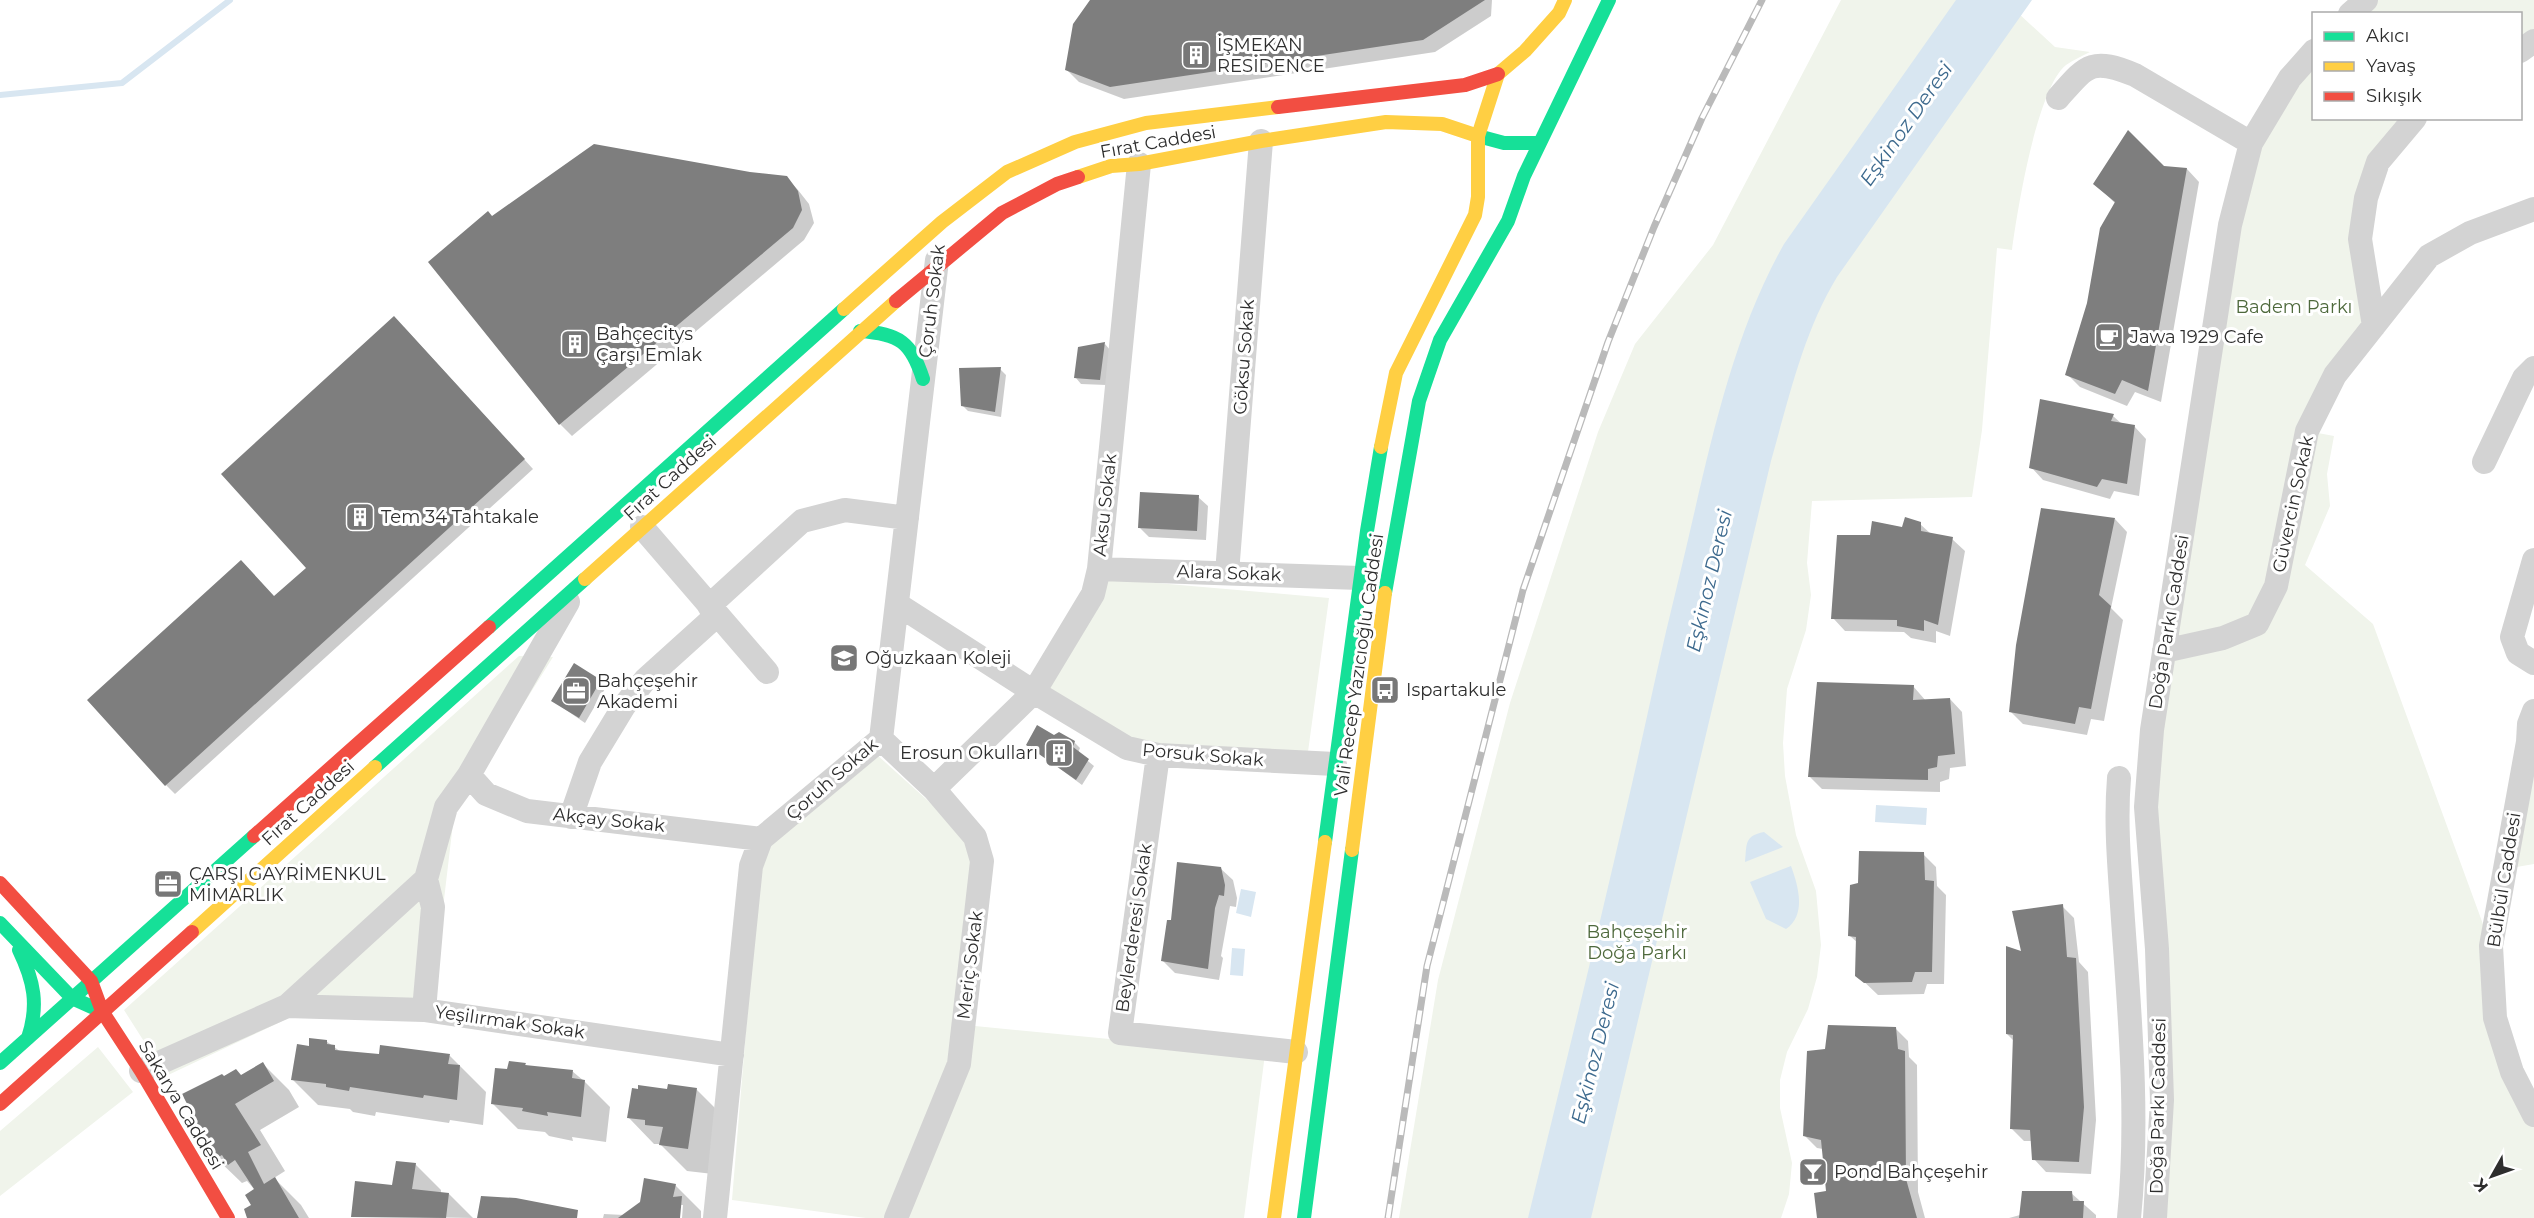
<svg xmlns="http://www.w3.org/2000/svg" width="2534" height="1218" viewBox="0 0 2534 1218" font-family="Montserrat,sans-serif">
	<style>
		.green { fill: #f0f4eb }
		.water { fill: #d8e6f1 }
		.shadow { fill: #0003 }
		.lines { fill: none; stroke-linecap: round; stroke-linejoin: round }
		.stream { stroke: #d8e6f1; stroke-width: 6 }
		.building { fill: #7e7e7e }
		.street { stroke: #d3d3d3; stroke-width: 24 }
		.fast { stroke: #16e098; stroke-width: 14 }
		.slow { stroke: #ffcf43; stroke-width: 14 }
		.jam { stroke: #f24e42; stroke-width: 14 }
		.rail-casing { stroke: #bababa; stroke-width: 7 }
		.rail { stroke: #fff; stroke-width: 4.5; stroke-dasharray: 14; stroke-linecap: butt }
		.labels { text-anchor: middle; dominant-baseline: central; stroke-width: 6; stroke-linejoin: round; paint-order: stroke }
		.poi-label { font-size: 18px; fill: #2e2e2e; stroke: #fff; text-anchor: start }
		.street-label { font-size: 18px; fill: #2e2e2e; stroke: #fff }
		.park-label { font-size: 18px; fill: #4e693c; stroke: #fff }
		.water-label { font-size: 20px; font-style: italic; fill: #3d6a8e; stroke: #fff }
	</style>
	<rect width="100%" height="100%" fill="#fff"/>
	<path class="green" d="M 1841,0 L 2004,0 L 2055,47 L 2090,52 C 2082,56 2073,60 2066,65 C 2037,88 2017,212 2012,250 L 1997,248 L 1982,430 L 1972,497 L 1812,501 L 1807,563 L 1811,595 L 1806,630 L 1787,689 L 1783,743 L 1785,776 L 1796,835 L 1816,891 L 1821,945 L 1817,977 L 1808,1009 L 1787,1052 L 1780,1080 L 1780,1108 L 1792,1163 L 1789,1194 L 1781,1218 L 1399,1218 L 1438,980 L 1510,703 L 1598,432 L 1635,344 L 1713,245 Z
		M 2366,0 L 2534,0 L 2534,41 L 2521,51 L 2520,14 L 2350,14 Z
		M 2313,51 L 2314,118 L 2415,119 L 2366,198 L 2374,326 L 2307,431 L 2334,436 L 2327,474 L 2330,506 L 2305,565 L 2373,624 L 2491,946 L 2495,1018 L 2534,1115 L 2534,1218 L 2155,1218 L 2146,807 L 2251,143 Z
		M 1099,578 L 1329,598 L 1307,759 L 1129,743 L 1044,689 Z
		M 519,656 L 553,657 L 454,815 L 430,1018 L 295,1015 L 166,1076 L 124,1010 Z
		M 2534,725 L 2534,864 L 2505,869 Z
		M 876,754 L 965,834 L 971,862 L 949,1067 L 889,1218 L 866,1218 L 732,1200 L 759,873 L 773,841 Z
		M 975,1026 L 1265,1054 L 1244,1218 L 907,1218 Z
		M 98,1047 L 133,1092 L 0,1196 L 0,1131 Z"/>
	<path class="water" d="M 1956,0 L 2032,0 L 1837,277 C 1803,333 1789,398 1771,461 L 1591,1218 L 1528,1218 C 1561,1083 1594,949 1625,814 C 1643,738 1658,662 1677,586 C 1705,473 1726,346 1784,244 Z
		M 1876,805 L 1927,808 L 1926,825 L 1875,822 Z
		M 1764,832 L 1783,847 L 1745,862 C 1747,844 1744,836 1764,832 Z
		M 1791,866 C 1798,885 1807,915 1786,929 L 1766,919 L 1750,882 Z
		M 1241,889 L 1256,892 L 1251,917 L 1236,913 Z
		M 1232,948 L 1245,949 L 1243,976 L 1230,975 Z"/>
	<path class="shadow" d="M 1092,0 L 1492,0 L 1491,16 L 1435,52 L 1124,99 L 1079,82 L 1066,69 Z
		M 2163,167 L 2187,169 L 2199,182 L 2161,402 L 2135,392 L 2127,406 L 2080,387 L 2067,374 L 2116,204 L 2095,184 Z
		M 749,174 L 786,177 L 798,190 L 809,204 L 814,223 L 804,240 L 572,436 L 560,424 L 492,218 Z
		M 404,327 L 533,469 L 175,794 L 166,785 L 275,598 L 308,568 Z
		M 1105,344 L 1110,350 L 1106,385 L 1081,384 L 1076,378 Z
		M 1000,369 L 1006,375 L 1001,417 L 968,411 L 962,405 Z
		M 2113,416 L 2122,424 L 2134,426 L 2146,439 L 2139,496 L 2114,491 L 2110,499 L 2043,480 L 2031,467 Z
		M 1198,497 L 1208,506 L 1206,540 L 1149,537 L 1140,528 Z
		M 2115,519 L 2127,532 L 2111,608 L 2123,620 L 2104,721 L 2091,719 L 2087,735 L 2023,724 L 2010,711 Z
		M 1920,524 L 1931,534 L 1952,539 L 1965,551 L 1950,636 L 1936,631 L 1936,643 L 1911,638 L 1904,632 L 1845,631 L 1833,618 L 1872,537 Z
		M 600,681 L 606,687 L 585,723 L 553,701 Z
		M 1913,686 L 1926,701 L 1950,699 L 1962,712 L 1966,766 L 1950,768 L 1949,779 L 1940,782 L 1940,792 L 1822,789 L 1810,777 Z
		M 1054,737 L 1074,742 L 1080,748 L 1078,753 L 1094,766 L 1082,785 L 1028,745 Z
		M 1923,854 L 1936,867 L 1937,886 L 1946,895 L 1944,984 L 1927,984 L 1924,994 L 1878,995 L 1857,975 L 1858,943 L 1850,936 Z
		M 1220,868 L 1233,880 L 1237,898 L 1236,907 L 1230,906 L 1221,956 L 1223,958 L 1219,980 L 1175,973 L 1162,960 L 1172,922 Z
		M 2062,906 L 2074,918 L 2079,962 L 2088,972 L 2096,1120 L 2091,1174 L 2046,1172 L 2034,1159 L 2032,1141 L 2024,1141 L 2011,1128 L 2014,1041 L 2007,1034 L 2023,953 Z
		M 1895,1028 L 1908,1041 L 1909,1057 L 1917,1065 L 1918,1192 L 1925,1218 L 1818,1218 L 1828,1192 L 1823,1149 L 1817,1148 L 1805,1136 L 1826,1050 Z
		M 326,1041 L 341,1052 L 380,1056 L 450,1056 L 486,1092 L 483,1125 L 450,1120 L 449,1123 L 376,1112 L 375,1116 L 353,1112 L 350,1109 L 318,1105 L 292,1079 L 310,1047 Z
		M 263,1064 L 289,1090 L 299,1107 L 260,1130 L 285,1171 L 274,1178 L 301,1205 L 309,1218 L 250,1218 L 255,1190 L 247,1181 L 242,1183 L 216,1158 L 224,1078 L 242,1077 Z
		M 525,1064 L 528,1067 L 572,1071 L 584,1081 L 610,1107 L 606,1142 L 572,1137 L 573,1141 L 549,1136 L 545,1132 L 518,1129 L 492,1103 L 508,1071 Z
		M 696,1089 L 722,1115 L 713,1174 L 687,1171 L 660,1144 L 654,1144 L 629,1118 L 668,1091 Z
		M 415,1164 L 441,1190 L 441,1193 L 449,1194 L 473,1218 L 353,1216 L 394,1187 Z
		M 675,1185 L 701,1211 L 701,1218 L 682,1218 L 683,1205 L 680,1205 L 679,1218 L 603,1218 L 604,1214 L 624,1215 Z
		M 2071,1193 L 2096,1215 L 2096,1218 L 2009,1218 L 2020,1215 Z"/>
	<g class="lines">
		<path class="stream" d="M 0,95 L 122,83 L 230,0"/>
	</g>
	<path class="building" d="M 1090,0 L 1485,0 L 1423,40 L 1110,87 L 1065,70 L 1073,24 Z
		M 2128,130 L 2164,166 L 2187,168 L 2148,391 L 2122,380 L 2115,394 L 2065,375 L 2087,303 L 2100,228 L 2115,202 L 2093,184 Z
		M 594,144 L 750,172 L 787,176 L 798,191 L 802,210 L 793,228 L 559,425 L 428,262 L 488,211 L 492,216 Z
		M 394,316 L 525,459 L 165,786 L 87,700 L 241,560 L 274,596 L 306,568 L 221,474 Z
		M 1105,342 L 1100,380 L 1074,378 L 1078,347 Z
		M 1001,367 L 995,412 L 961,406 L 959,368 Z
		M 2040,399 L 2114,414 L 2111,421 L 2135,425 L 2127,484 L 2102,479 L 2097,487 L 2029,468 Z
		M 1140,492 L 1199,495 L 1197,531 L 1138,528 Z
		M 2041,508 L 2115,518 L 2099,595 L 2111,606 L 2091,709 L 2079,707 L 2075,724 L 2009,712 L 2016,645 Z
		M 1905,517 L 1921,522 L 1921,531 L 1953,537 L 1938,625 L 1924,620 L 1924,631 L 1897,626 L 1897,620 L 1831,619 L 1837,535 L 1870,535 L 1872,521 L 1902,527 Z
		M 574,663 L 601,680 L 579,718 L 551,701 Z
		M 1817,682 L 1914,685 L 1913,700 L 1950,698 L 1955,754 L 1938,756 L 1937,767 L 1928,769 L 1928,780 L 1808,777 Z
		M 1037,725 L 1054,735 L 1059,732 L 1075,741 L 1073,747 L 1089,759 L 1076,780 L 1026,745 Z
		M 1859,851 L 1924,852 L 1925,880 L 1934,881 L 1932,972 L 1915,972 L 1912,982 L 1864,983 L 1855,976 L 1856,937 L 1848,936 L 1850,885 L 1858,883 Z
		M 1177,862 L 1221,867 L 1225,885 L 1224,896 L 1219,895 L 1215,908 L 1208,969 L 1161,961 L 1167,920 L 1171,920 Z
		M 2063,904 L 2067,957 L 2076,958 L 2084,1107 L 2079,1162 L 2032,1160 L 2030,1130 L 2010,1129 L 2013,1035 L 2006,1034 L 2006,946 L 2021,951 L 2012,911 Z
		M 1828,1025 L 1896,1027 L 1898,1049 L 1905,1051 L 1906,1179 L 1917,1218 L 1817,1218 L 1814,1193 L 1826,1191 L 1821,1140 L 1803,1136 L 1807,1051 L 1825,1049 Z
		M 309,1038 L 327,1040 L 327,1044 L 335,1045 L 335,1050 L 379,1054 L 380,1045 L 450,1054 L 448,1064 L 460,1065 L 457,1100 L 424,1095 L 423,1098 L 350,1087 L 349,1091 L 326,1087 L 326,1084 L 291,1080 L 297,1044 L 309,1046 Z
		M 509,1061 L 526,1063 L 525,1065 L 573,1070 L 572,1078 L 585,1080 L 581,1117 L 547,1112 L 548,1116 L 522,1111 L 523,1108 L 491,1104 L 495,1068 L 507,1069 Z
		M 263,1062 L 274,1081 L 235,1104 L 261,1145 L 248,1152 L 264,1184 L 275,1177 L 299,1218 L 247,1218 L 244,1209 L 251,1205 L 245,1195 L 254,1189 L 235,1160 L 228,1165 L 222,1155 L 215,1159 L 182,1094 L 222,1074 L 224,1076 L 236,1069 L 241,1075 Z
		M 668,1084 L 697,1088 L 688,1149 L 659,1145 L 663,1127 L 645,1125 L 645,1120 L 627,1118 L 632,1088 L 638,1089 L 638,1085 L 667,1089 Z
		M 396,1161 L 416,1163 L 412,1189 L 449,1193 L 446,1218 L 351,1217 L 355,1181 L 392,1185 Z
		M 644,1178 L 676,1184 L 673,1197 L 682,1196 L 680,1218 L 618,1218 L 640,1202 Z
		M 2022,1191 L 2072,1191 L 2073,1201 L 2084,1201 L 2083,1218 L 2019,1218 Z
		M 481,1196 L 516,1198 L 578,1210 L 577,1218 L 477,1218 Z"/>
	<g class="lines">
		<path class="street" d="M 2350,14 L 2366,0
			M 2520,51 L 2534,41
			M 2058,98 C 2087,65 2091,57 2135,75 L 2251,143
			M 2374,326 L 2360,239 L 2366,198 L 2378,162 L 2415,118
			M 2484,462 L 2524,378 L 2534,368
			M 642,527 L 767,672
			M 2534,560 L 2512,637 L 2518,653 L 2534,663
			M 1099,569 L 1360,578
			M 1227,573 L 1261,141
			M 897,604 L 1034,692 L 1127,748 L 1158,755 L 1335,764
			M 709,606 L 802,521 L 845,510 L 907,518
			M 2164,651 L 2223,638 L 2257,624 L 2276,586 L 2307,431 L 2335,375 L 2429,256 L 2470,233 L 2534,209
			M 2534,711 L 2529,724 L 2528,742 L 2491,946 L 2495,1018 L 2512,1072 L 2534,1115
			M 881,739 L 934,789 L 975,837 L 982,861 L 959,1064 L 896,1218
			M 1158,755 L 1120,1033 L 1296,1052
			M 469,775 L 486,794 L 527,811 L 761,839
			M 2119,778 C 2115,826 2120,873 2123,920 C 2130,1019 2139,1119 2129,1218
			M 934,789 L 1034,692 L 1093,594 L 1099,569 L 1139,164
			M 571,817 L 590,762 L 624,706 L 645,680 L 717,615
			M 287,1006 L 424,1010 L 732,1055
			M 424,1010 L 433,907 L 426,879
			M 141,1071 L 287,1006 L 426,879 L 446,807 L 469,775 L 568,602
			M 715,1218 L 751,866 L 761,839 L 881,739 L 937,260
			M 2155,1218 L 2162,1100 L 2157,949 L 2146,807 L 2152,730 L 2230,225 L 2251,143 L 2290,78 L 2314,51"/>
		<path class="fast" d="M 1478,136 L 1504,143 L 1539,143
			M 860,331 C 900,334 911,342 923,379
			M 1385,593 L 1419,401 L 1440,340 L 1508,221 L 1524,176 L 1609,0
			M 489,627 L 844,309
			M 375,767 L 585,579
			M 1325,842 L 1367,531 L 1381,447
			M 0,923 L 72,998 L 92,1007
			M 19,950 C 34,981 39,1005 28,1038
			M 0,1063 L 254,836
			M 1304,1218 L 1352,850"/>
		<path class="slow" d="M 1078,177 L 1111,166 L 1139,164 L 1261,141 L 1386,122 L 1442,124 L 1478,136
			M 844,309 L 942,222 L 1007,172 L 1075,142 L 1146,123 L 1278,107
			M 1381,447 L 1396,373 L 1475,215 L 1478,197 L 1478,136 L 1498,74 L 1525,51 L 1559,13 L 1565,0
			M 585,579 L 896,301
			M 1352,850 L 1385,593
			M 192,932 L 375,767
			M 1274,1218 L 1325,842"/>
		<path class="jam" d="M 1278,107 L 1465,85 L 1498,74
			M 896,301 L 1002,213 L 1057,184 L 1078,177
			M 254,836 L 489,627
			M 0,883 L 91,981 L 102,1011 L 141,1071 L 228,1218
			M 0,1104 L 192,932"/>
		<g class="rail-casing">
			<path id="rail" d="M 1388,1218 L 1427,966 L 1523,590 L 1608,342 L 1654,227 L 1702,118 L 1762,0"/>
		</g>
		<use href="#rail" class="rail"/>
	</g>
	<defs>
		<g id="building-square" transform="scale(1.5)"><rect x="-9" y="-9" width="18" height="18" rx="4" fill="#777" stroke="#fff"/><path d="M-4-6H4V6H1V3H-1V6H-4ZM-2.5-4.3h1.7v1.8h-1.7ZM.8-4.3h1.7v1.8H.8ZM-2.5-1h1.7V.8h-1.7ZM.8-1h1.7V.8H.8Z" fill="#fff"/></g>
		<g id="cafe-square" transform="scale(1.5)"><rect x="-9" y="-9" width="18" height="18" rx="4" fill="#777" stroke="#fff"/><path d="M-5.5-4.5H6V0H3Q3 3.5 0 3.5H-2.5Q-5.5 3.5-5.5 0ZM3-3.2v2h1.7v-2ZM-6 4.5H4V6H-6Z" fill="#fff"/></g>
		<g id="school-square" transform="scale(1.5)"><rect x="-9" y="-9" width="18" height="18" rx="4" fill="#777" stroke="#fff"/><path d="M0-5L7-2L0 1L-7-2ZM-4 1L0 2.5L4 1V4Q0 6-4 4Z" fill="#fff"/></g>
		<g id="bus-square" transform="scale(1.5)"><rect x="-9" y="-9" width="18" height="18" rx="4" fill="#777" stroke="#fff"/><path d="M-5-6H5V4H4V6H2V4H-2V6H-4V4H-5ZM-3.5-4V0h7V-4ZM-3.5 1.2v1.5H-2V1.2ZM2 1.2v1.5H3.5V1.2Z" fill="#fff"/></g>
		<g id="office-square" transform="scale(1.5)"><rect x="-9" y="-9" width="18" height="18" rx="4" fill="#777" stroke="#fff"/><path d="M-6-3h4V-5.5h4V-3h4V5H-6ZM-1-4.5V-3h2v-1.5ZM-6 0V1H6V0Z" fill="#fff"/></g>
		<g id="bar-square" transform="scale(1.5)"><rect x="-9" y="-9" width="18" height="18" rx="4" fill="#777" stroke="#fff"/><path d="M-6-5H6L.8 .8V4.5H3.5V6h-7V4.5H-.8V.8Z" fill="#fff"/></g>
	</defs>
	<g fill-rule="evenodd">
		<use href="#building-square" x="1196" y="55"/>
		<use href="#cafe-square" x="2109" y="337"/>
		<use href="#building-square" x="575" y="344"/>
		<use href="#building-square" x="360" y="517"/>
		<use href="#school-square" x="844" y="658"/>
		<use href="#bus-square" x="1385" y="690"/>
		<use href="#office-square" x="576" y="691"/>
		<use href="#building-square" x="1059" y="753"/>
		<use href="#office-square" x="168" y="884"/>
		<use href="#bar-square" x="1813" y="1172"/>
	</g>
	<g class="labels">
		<g class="poi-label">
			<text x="1217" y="45">İŞMEKAN<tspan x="1217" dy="21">RESİDENCE</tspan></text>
			<text x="596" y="334">Bahçecitys<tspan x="596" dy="21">Çarşı Emlak</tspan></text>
			<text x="2130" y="337">Jawa 1929 Cafe</text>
			<text x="381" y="517">Tem 34 Tahtakale</text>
			<text x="865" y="658">Oğuzkaan Koleji</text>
			<text x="597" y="681">Bahçeşehir<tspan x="597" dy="21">Akademi</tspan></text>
			<text x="1406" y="690">Ispartakule</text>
			<text x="1038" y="753" text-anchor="end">Erosun Okulları</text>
			<text x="189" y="874">ÇARŞI GAYRİMENKUL<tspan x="189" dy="21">MİMARLIK</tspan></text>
			<text x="1834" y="1172">Pond Bahçeşehir</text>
		</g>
		<g class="street-label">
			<text transform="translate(1158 142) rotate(-10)">Fırat Caddesi</text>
			<text transform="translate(932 301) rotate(-83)">Çoruh Sokak</text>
			<text transform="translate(1244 357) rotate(-86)">Göksu Sokak</text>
			<text transform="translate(670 478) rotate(-42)">Fırat Caddesi</text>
			<text transform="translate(2293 504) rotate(-78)">Güvercin Sokak</text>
			<text transform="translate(1105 505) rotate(-84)">Aksu Sokak</text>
			<text transform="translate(1229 573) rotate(2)">Alara Sokak</text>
			<text transform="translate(2169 622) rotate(-81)">Doğa Parkı Caddesi</text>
			<text transform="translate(1359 665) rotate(-82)">Vali Recep Yazıcıoğlu Caddesi</text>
			<text transform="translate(1203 755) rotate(5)">Porsuk Sokak</text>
			<text transform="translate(832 779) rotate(-41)">Çoruh Sokak</text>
			<text transform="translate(308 803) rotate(-42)">Fırat Caddesi</text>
			<text transform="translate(609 820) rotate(6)">Akçay Sokak</text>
			<text transform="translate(2504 880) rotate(-81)">Bülbül Caddesi</text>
			<text transform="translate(1134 928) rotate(-82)">Beylerderesi Sokak</text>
			<text transform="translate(970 965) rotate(-83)">Meriç Sokak</text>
			<text transform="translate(510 1022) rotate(8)">Yeşilırmak Sokak</text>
			<text transform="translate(181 1105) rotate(59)">Sakarya Caddesi</text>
			<text transform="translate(2158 1106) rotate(-89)">Doğa Parkı Caddesi</text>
		</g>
		<g class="park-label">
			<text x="2294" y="307">Badem Parkı</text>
			<text x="1637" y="932">Bahçeşehir<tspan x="1637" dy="21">Doğa Parkı</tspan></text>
		</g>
		<g class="water-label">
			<text transform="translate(1906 124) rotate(-55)">Eşkinoz Deresi</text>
			<text transform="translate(1709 581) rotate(-77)">Eşkinoz Deresi</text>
			<text transform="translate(1595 1053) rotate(-76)">Eşkinoz Deresi</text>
		</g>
	</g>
	<rect x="2312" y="12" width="210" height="108" fill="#ffffff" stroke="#ababab" stroke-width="1.5"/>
	<rect x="2324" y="32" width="30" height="9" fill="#16e098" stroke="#ababab" stroke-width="1.5"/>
	<text x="2366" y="42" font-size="18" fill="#2e2e2e">Akıcı</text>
	<rect x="2324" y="62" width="30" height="9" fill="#ffcf43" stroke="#ababab" stroke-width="1.5"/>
	<text x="2366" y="72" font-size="18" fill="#2e2e2e">Yavaş</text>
	<rect x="2324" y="92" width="30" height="9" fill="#f24e42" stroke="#ababab" stroke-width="1.5"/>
	<text x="2366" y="102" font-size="18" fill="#2e2e2e">Sıkışık</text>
	<g transform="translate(2492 1176) rotate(230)" stroke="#ffffff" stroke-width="4.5" paint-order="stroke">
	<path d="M0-4.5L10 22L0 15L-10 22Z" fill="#2e2e2e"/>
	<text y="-9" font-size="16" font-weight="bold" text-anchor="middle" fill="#2e2e2e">K</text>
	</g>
</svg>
